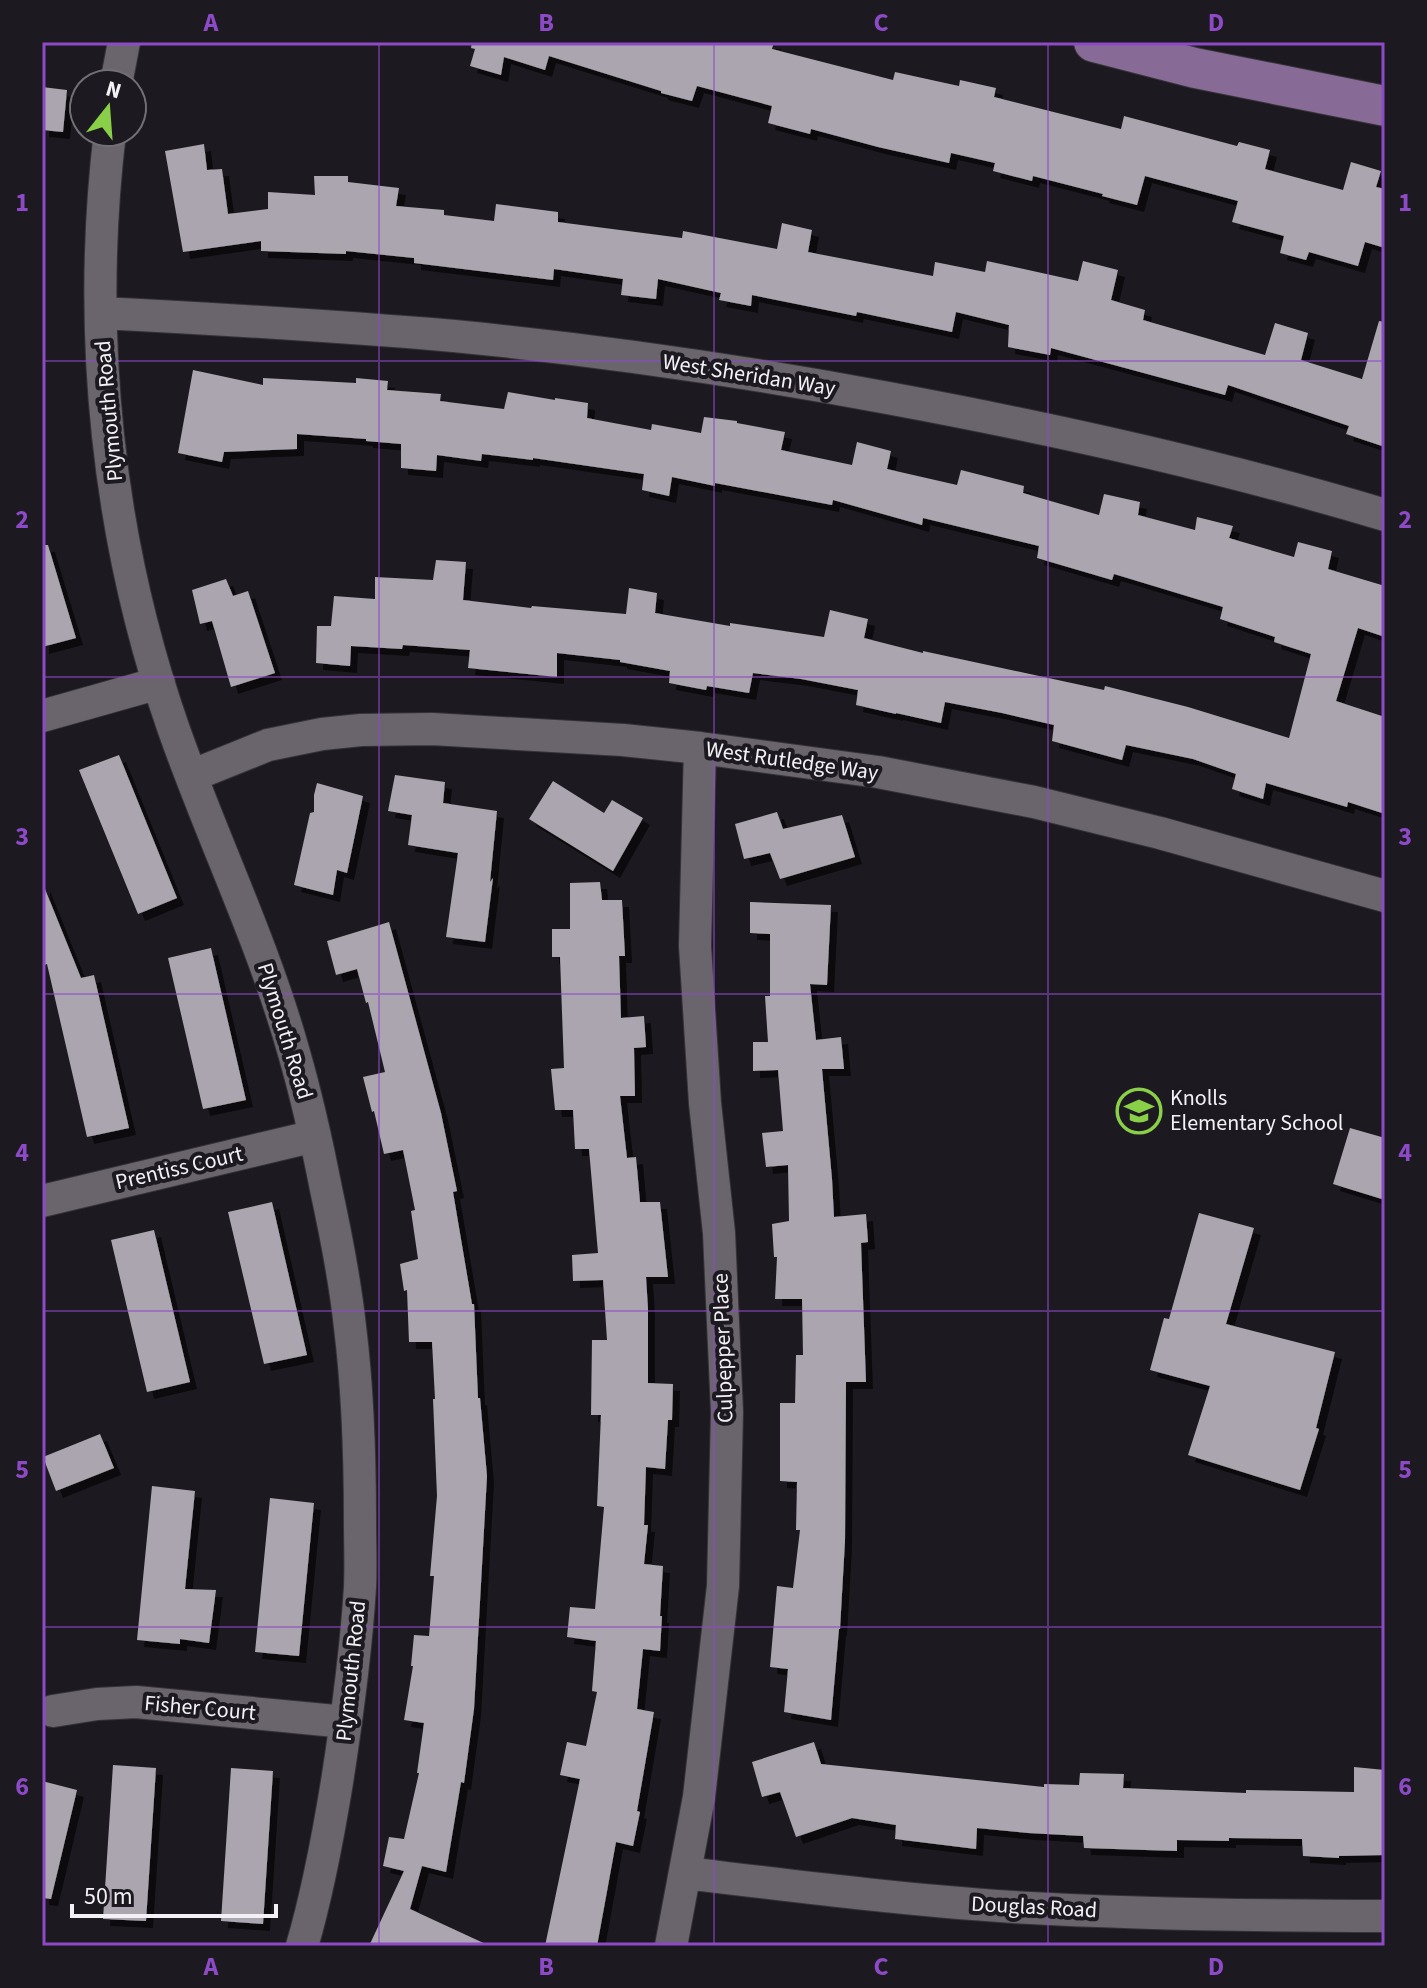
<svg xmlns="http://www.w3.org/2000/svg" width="1427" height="1988" viewBox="0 0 1427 1988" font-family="'Source Sans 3',sans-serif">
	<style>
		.building { fill: #aaa5ae; filter: url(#shadow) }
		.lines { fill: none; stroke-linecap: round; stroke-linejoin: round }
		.minor-casing { stroke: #363438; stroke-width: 34 }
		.major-casing { stroke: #363438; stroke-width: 42 }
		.minor { stroke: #6a656d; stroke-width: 32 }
		.major { stroke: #876a96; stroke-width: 40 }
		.grid { fill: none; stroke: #8d4ac7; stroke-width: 2; stroke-opacity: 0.55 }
		.labels { text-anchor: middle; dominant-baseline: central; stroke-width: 8; stroke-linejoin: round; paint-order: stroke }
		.street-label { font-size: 22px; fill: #f4f1f6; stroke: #1d1920 }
		.poi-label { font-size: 22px; fill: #f4f1f6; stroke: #1d1920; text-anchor: start }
		.neatline { fill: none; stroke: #8d4ac7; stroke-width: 3 }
		.grid-label { font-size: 26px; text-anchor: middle; font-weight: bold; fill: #8d4ac7 }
	</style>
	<defs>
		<filter id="shadow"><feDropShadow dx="7" dy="7" stdDeviation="0" flood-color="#0009"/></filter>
	</defs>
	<rect width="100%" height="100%" fill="#1d1920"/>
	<path class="building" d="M 472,42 L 774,42 L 772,49 L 893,80 L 895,72 L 959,86 L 960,80 L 996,88 L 994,97 L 1121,129 L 1124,116 L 1237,146 L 1239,142 L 1270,150 L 1265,169 L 1343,190 L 1351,162 L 1381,171 L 1376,187 L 1385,189 L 1385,248 L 1365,242 L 1358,266 L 1309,252 L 1306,260 L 1280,253 L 1284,236 L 1232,222 L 1238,201 L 1145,176 L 1137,205 L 1102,196 L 1103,194 L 1033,176 L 1032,181 L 993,171 L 995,163 L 951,153 L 949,163 L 878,147 L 811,129 L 810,134 L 768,123 L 772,106 L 697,86 L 692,101 L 661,93 L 661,91 L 549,56 L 545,70 L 504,57 L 501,75 L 470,66 L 475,49 L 471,48 Z
		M 42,87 L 67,90 L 63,132 L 42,130 Z
		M 204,144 L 207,170 L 222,169 L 228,214 L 268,209 L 268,192 L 315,195 L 314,176 L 348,176 L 348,182 L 399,188 L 396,206 L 444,210 L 444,215 L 494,221 L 496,204 L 558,212 L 558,222 L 682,238 L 683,231 L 777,249 L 782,223 L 812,230 L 808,252 L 933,276 L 935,262 L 985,272 L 987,261 L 1078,281 L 1083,261 L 1118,270 L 1111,300 L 1145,310 L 1143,320 L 1265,355 L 1275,323 L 1308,333 L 1301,360 L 1362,379 L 1379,321 L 1385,322 L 1385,447 L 1346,434 L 1349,426 L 1228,385 L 1225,395 L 1051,348 L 1050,355 L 1008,347 L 1009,325 L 956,312 L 952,332 L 857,312 L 856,316 L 752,295 L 751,306 L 719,300 L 721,293 L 658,279 L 656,299 L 621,295 L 623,279 L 554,269 L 553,280 L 414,263 L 414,258 L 346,251 L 346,254 L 261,251 L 261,241 L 183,252 L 165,151 Z
		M 193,370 L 263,385 L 263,378 L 356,383 L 356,378 L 388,381 L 387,390 L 441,394 L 440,401 L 504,409 L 508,392 L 555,400 L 555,398 L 588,403 L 587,418 L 651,430 L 652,424 L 701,433 L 704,417 L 737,421 L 737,423 L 785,432 L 781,450 L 852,465 L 857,442 L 891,451 L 887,469 L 957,485 L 961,470 L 1024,486 L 1023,493 L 1099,515 L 1104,494 L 1140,502 L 1138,515 L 1195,530 L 1197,517 L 1233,526 L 1229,538 L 1294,557 L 1298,542 L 1332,551 L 1328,569 L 1385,586 L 1385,637 L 1358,628 L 1336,701 L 1385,717 L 1385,814 L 1348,802 L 1347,807 L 1266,783 L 1263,799 L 1232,789 L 1236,774 L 1193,759 L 1126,745 L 1122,760 L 1052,741 L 1054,725 L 1002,713 L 945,702 L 941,723 L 896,713 L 896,714 L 856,705 L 858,690 L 801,679 L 753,673 L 749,693 L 707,686 L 706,690 L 669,683 L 670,671 L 620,662 L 620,660 L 557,653 L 557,677 L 468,668 L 470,650 L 403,645 L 402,649 L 351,646 L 350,666 L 316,663 L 317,626 L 331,626 L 334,596 L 375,599 L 375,577 L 433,580 L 436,560 L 466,562 L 463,600 L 531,608 L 532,606 L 626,614 L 629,588 L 657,593 L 655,613 L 730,626 L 730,623 L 824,637 L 830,610 L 868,619 L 864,638 L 923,653 L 923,651 L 1104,690 L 1105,686 L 1188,707 L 1289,738 L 1311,654 L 1274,642 L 1275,637 L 1220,619 L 1223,607 L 1114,574 L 1112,580 L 1037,558 L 1039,546 L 923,518 L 922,525 L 833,500 L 832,505 L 715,483 L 715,486 L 672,477 L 669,496 L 642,490 L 644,474 L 533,458 L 533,460 L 482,454 L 481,461 L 437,455 L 436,471 L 401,468 L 401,444 L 366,441 L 366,439 L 297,434 L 297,449 L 224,452 L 222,462 L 178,453 Z
		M 42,545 L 48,545 L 76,638 L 42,647 Z
		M 226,579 L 233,596 L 248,591 L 275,673 L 231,687 L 212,621 L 200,624 L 192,590 Z
		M 119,755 L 177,898 L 138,914 L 79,770 Z
		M 395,775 L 445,782 L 443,803 L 497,811 L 490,882 L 493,878 L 485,942 L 446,937 L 458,853 L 408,845 L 412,815 L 388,811 Z
		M 553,781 L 604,813 L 612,800 L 643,818 L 613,871 L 529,819 Z
		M 317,783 L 363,796 L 347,873 L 337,870 L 333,895 L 294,885 L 310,813 L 314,812 L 314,795 Z
		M 777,812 L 783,829 L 842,815 L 855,857 L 780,879 L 770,853 L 744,859 L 735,824 Z
		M 600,882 L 602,900 L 622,900 L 625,956 L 619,956 L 621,1018 L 644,1016 L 646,1047 L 634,1048 L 635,1096 L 620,1096 L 627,1158 L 636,1157 L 640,1202 L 660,1202 L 668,1277 L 646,1277 L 648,1309 L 648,1383 L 673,1384 L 672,1420 L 668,1420 L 665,1469 L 646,1467 L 644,1525 L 648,1525 L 644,1564 L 663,1566 L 660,1616 L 662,1616 L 660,1651 L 643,1649 L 637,1709 L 654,1712 L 637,1811 L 640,1812 L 633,1846 L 616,1842 L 597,1946 L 545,1946 L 580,1779 L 560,1775 L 567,1742 L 586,1746 L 597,1692 L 592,1691 L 596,1641 L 567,1637 L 570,1607 L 595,1609 L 604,1507 L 597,1506 L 601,1415 L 591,1415 L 592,1340 L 607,1340 L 603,1280 L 573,1281 L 572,1255 L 598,1253 L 589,1149 L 575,1149 L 573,1110 L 555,1110 L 551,1069 L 564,1068 L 560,957 L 552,957 L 552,929 L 570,929 L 570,883 Z
		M 43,884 L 81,978 L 94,975 L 129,1128 L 87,1137 L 47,964 L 42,966 Z
		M 750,902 L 831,905 L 827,985 L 810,984 L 816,1040 L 841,1037 L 844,1069 L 822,1069 L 832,1179 L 834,1217 L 866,1214 L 868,1242 L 861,1243 L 866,1382 L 846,1382 L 845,1541 L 840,1629 L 839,1629 L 831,1720 L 784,1712 L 788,1669 L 770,1667 L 777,1586 L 793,1588 L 800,1530 L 796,1530 L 797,1482 L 780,1481 L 780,1403 L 795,1403 L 796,1355 L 803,1355 L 802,1299 L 775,1299 L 777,1257 L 774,1257 L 772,1224 L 789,1221 L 788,1165 L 766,1167 L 762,1133 L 783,1131 L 778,1070 L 753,1071 L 753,1042 L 768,1042 L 765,996 L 770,996 L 770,934 L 750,933 Z
		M 389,922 L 441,1113 L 457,1191 L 453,1192 L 472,1304 L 474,1304 L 478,1398 L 480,1398 L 487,1476 L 474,1709 L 464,1783 L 461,1782 L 446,1872 L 422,1866 L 410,1909 L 490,1946 L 369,1946 L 404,1871 L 383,1866 L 389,1837 L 404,1839 L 419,1773 L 417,1773 L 424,1723 L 404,1720 L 413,1666 L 411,1666 L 414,1635 L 429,1636 L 434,1576 L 430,1576 L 437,1496 L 433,1399 L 435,1399 L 432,1342 L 409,1342 L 407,1290 L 404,1291 L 400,1264 L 418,1259 L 411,1211 L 415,1210 L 403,1150 L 384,1154 L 374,1111 L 372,1112 L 363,1077 L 385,1072 L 368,1002 L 366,1003 L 357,969 L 336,975 L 327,941 Z
		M 211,948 L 246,1100 L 203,1109 L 168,958 Z
		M 1350,1128 L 1385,1138 L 1385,1200 L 1333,1184 Z
		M 272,1202 L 307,1355 L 264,1364 L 228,1212 Z
		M 1199,1213 L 1254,1228 L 1226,1324 L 1335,1352 L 1316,1428 L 1319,1429 L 1300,1490 L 1188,1455 L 1210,1386 L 1150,1370 L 1164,1318 L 1169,1319 Z
		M 154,1230 L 190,1382 L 147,1392 L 111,1240 Z
		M 100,1434 L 114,1468 L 56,1491 L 43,1457 Z
		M 152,1486 L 195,1491 L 185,1589 L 216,1590 L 209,1643 L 180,1639 L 180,1644 L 137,1640 Z
		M 270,1498 L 314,1503 L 299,1656 L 255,1652 Z
		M 814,1742 L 821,1764 L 1044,1787 L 1044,1784 L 1079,1785 L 1080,1773 L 1124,1774 L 1123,1788 L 1246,1793 L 1246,1790 L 1354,1792 L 1354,1767 L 1385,1770 L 1385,1855 L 1339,1856 L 1339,1858 L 1303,1856 L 1302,1839 L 1229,1838 L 1229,1841 L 1177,1840 L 1177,1851 L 1084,1848 L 1083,1836 L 1028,1833 L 977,1828 L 976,1849 L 895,1839 L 896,1825 L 852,1818 L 796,1837 L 780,1792 L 762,1797 L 752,1762 Z
		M 113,1765 L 156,1768 L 146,1921 L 103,1919 Z
		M 231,1768 L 273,1771 L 263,1924 L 221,1921 Z
		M 42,1781 L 77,1790 L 51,1899 L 42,1898 Z"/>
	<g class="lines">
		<g class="minor-casing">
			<path id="minor" d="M 116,84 L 124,42
				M 110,132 C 86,332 107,539 174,730 C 212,838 263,942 294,1053 C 307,1098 317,1143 326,1189 C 336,1235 345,1280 350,1327 C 358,1391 360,1457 360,1522 C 360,1544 361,1566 360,1587 C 356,1652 347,1718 337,1782 C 328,1837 318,1892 302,1946
				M 101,313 C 219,319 336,326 454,336 C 599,350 744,371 888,398 C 1055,429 1222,466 1385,515
				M 42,716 L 159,683
				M 191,776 L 268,745 L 322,734 L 361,730 L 432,729 L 623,740 L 700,748 L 878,772 L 1034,802 L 1160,833 L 1385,896
				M 42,1201 L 315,1136
				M 53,1711 L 97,1704 L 136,1702 L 346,1722
				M 685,1873 C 794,1886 903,1900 1013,1907 C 1137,1914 1261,1916 1385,1916
				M 671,1946 L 699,1797 L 723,1586 L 727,1412 L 719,1233 L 705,1103 L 695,946 L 700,748"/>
		</g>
		<g class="major-casing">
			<path id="major" d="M 1094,42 L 1195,68 L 1385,106"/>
		</g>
		<use href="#minor" class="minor"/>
		<use href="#major" class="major"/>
	</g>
	<path class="grid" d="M 379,42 L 379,1946M 714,42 L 714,1946M 1048,42 L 1048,1946M 42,361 L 1385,361M 42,677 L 1385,677M 42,994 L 1385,994M 42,1311 L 1385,1311M 42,1627 L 1385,1627"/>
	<defs>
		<g id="school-ring" transform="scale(2.3)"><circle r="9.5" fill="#1d1920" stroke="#89cf48" stroke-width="1.5"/><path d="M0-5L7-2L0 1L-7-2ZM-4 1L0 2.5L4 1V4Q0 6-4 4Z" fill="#89cf48"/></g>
	</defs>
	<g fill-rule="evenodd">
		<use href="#school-ring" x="1139" y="1111"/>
	</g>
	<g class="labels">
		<g class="street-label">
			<text transform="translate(749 375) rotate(9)">West Sheridan Way</text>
			<text transform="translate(109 411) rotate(-95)">Plymouth Road</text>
			<text transform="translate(792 761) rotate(8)">West Rutledge Way</text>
			<text transform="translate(285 1031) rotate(73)">Plymouth Road</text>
			<text transform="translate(179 1168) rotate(-13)">Prentiss Court</text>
			<text transform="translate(723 1348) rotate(-92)">Culpepper Place</text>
			<text transform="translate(351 1671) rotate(-84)">Plymouth Road</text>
			<text transform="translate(200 1708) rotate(5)">Fisher Court</text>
			<text transform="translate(1034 1907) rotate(3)">Douglas Road</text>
		</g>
		<g class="poi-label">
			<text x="1170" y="1098">Knolls<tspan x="1170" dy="25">Elementary School</tspan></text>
		</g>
	</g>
	<rect width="1427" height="1988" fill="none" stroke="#1d1920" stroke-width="88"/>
	<g transform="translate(108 108) rotate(17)"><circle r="38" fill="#1d1920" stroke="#736f76" stroke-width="2"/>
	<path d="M0-6L14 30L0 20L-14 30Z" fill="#89cf48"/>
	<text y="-12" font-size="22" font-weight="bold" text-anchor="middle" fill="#f4f1f6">N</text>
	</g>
	<path d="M72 1904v12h204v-12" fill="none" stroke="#f4f1f6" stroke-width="4"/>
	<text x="84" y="1904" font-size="24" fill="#f4f1f6" stroke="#1d1920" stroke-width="6" paint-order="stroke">50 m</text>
	<rect x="44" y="44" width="1339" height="1900" class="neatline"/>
	<g class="grid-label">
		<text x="211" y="31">A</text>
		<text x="546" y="31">B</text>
		<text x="881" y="31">C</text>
		<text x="1216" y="31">D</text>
		<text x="22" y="211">1</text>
		<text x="1405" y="211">1</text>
		<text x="22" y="528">2</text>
		<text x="1405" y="528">2</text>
		<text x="22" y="845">3</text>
		<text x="1405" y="845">3</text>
		<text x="22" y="1161">4</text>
		<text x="1405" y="1161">4</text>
		<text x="22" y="1478">5</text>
		<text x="1405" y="1478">5</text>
		<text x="22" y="1795">6</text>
		<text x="1405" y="1795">6</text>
		<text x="211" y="1975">A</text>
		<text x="546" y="1975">B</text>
		<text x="881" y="1975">C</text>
		<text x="1216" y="1975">D</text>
	</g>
</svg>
